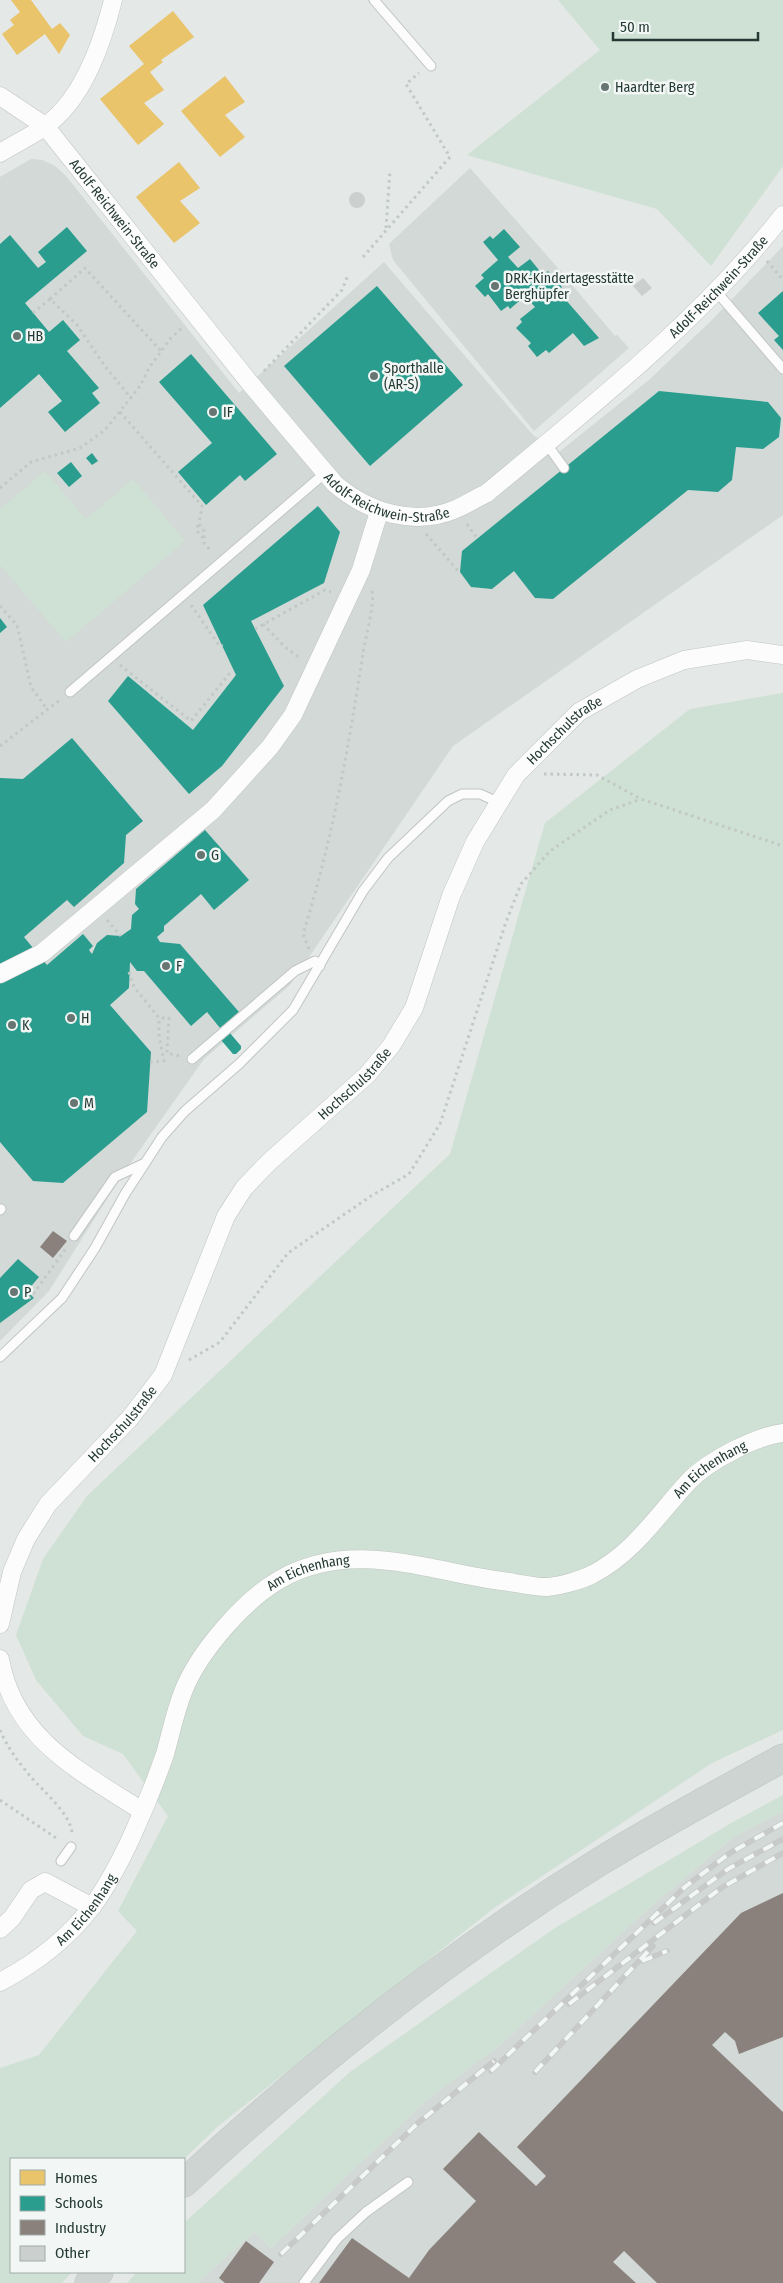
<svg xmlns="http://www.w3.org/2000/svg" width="783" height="2283" viewBox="0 0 783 2283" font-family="'Fira Sans Condensed',sans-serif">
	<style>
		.built { fill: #d2d9d6 }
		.green { fill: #cfe0d4 }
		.homes { fill: #e9c46a }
		.schools { fill: #2a9d8f }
		.industry { fill: #8a817c }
		.building { fill: #cbd0ce }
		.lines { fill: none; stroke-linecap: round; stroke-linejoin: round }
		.lane-casing { stroke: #c1c5c3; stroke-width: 11 }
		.street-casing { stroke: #c1c5c3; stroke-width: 19 }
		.primary-casing { stroke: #bdc4c2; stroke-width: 29 }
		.path { stroke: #c1c8c5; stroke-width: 3; stroke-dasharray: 2.5 4; stroke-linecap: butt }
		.lane { stroke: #fbfcfb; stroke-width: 9 }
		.street { stroke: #fbfcfb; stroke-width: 18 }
		.primary { stroke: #ced4d2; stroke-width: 28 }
		.rail-casing { stroke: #c7cac9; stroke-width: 5.5 }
		.rail { stroke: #f2f7f5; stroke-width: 4; stroke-dasharray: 11; stroke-linecap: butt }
		.poi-dot { fill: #677672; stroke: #f2f7f5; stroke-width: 2 }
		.labels { text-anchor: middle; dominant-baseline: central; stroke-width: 5; stroke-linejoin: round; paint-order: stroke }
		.poi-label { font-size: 14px; fill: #243934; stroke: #f2f7f5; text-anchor: start }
		.street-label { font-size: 14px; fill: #243934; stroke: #f2f7f5 }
	</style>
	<rect width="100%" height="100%" fill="#e4e8e6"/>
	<path class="built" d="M 31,159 L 42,160 L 55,166 L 66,176 L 239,393 L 384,262 L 533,435 L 559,452 L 650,379 L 711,321 L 783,246 L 783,515 L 453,746 L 290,985 L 204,1059 L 122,1175 L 49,1291 L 0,1341 L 0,177 Z
		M 470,168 L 557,267 L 615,336 L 617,335 L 629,348 L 534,431 L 393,260 L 389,244 Z
		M 783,1811 L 783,2283 L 197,2283 L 254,2232 L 271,2248 L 428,2099 L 500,2045 L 648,1909 L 732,1838 Z"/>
	<path class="green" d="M 558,0 L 783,0 L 783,166 L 711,266 L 657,209 L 467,155 L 600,50 Z
		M 45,471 L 86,519 L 133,479 L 185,541 L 66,642 L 0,565 L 0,509 Z
		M 783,693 L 783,1730 L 712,1763 L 494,1908 L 217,2127 L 184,2159 L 11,2159 L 11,2272 L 72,2272 L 62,2283 L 0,2283 L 0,2068 L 39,2055 L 137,1931 L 118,1911 L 168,1816 L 123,1754 L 83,1736 L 36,1680 L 16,1635 L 43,1559 L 87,1496 L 450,1154 L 545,823 L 690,709 Z
		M 783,1795 L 783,1811 L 732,1838 L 648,1909 L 500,2045 L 428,2099 L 271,2248 L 254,2232 L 197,2283 L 127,2283 L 137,2272 L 184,2272 L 184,2223 L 350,2072 L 555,1928 L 733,1822 Z"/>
	<path class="homes" d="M 11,0 L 31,0 L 52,29 L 60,23 L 70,35 L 59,54 L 45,34 L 17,55 L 2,34 L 14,25 L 10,20 L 20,12 Z
		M 173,11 L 194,37 L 161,60 L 163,62 L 150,72 L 164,90 L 144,103 L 164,124 L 138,145 L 100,99 L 144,64 L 129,46 Z
		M 225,76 L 245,102 L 225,115 L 245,137 L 220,157 L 181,111 Z
		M 179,162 L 200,188 L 180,201 L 200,223 L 174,243 L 136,197 Z"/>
	<path class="schools" d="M 67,227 L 87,251 L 25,303 L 49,332 L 63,320 L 80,340 L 67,351 L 99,388 L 92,393 L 100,403 L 65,432 L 48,412 L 62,401 L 39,374 L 0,408 L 0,244 L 10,235 L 38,268 L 46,262 L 38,252 Z
		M 504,229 L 520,247 L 508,257 L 518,268 L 530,259 L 543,275 L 548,271 L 562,287 L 558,291 L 599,338 L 584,346 L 573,333 L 549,353 L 546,350 L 537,357 L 528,346 L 531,343 L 516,328 L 522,322 L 520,319 L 535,307 L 525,296 L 510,309 L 508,306 L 501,311 L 488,294 L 485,297 L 475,286 L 484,278 L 481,275 L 498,260 L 483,242 L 490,236 L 493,239 Z
		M 377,286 L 463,385 L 370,466 L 284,366 Z
		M 783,291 L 783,350 L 774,340 L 779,336 L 758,313 Z
		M 191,354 L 277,454 L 245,481 L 240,475 L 206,505 L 178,472 L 212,443 L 159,382 Z
		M 659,391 L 768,402 L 781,418 L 779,437 L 763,449 L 736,447 L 732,480 L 718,492 L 688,490 L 553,599 L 535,598 L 514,571 L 492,589 L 471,587 L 460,572 L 462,551 Z
		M 92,453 L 98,461 L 92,465 L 86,458 Z
		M 71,462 L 82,476 L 69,487 L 57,473 Z
		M 318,506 L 340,532 L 324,583 L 251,621 L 284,686 L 222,766 L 189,794 L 108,701 L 128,676 L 193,730 L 236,675 L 203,605 Z
		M 0,618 L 7,627 L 0,633 Z
		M 72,738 L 143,821 L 126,835 L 124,863 L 74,907 L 67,900 L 24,937 L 47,965 L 83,934 L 93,946 L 89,950 L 92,954 L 97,943 L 107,935 L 121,936 L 131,929 L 132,915 L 139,909 L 135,904 L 136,889 L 205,830 L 249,880 L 214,910 L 201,894 L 164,926 L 164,931 L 157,937 L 160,942 L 180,944 L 239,1012 L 220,1028 L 207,1012 L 191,1026 L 144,971 L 137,971 L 130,962 L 129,988 L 110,1005 L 151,1052 L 147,1112 L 63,1183 L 33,1181 L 0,1142 L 0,778 L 23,779 Z
		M 229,1032 L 241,1046 L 241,1049 L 236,1054 L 233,1054 L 221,1040 Z
		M 18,1259 L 39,1277 L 27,1291 L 34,1298 L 0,1323 L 0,1278 Z"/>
	<path class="industry" d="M 53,1231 L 67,1241 L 53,1258 L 40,1247 Z
		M 783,1893 L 783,2037 L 739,2054 L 735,2041 L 725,2032 L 712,2045 L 783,2112 L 783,2283 L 657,2283 L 624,2251 L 613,2262 L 636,2283 L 319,2283 L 352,2238 L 409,2278 L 429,2250 L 476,2201 L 443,2169 L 479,2132 L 536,2186 L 546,2176 L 517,2147 L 741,1913 Z
		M 246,2241 L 274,2262 L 259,2283 L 225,2283 L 219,2278 Z"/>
	<path class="building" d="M349 200a8 8 0 1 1 16 0a8 8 0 1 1-16 0Z
		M 643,278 L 652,288 L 642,296 L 633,286 Z"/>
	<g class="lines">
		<g class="lane-casing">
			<path id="lane" d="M 374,0 L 431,66
				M 715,290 L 783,369
				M 546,443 L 564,468
				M 70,692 L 325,473
				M 192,1059 L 295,971 L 315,961 L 320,966
				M 0,1210 L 1,1209
				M 74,1236 L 115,1177 L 145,1163
				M 0,1357 L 62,1298 L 95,1248 L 125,1194 L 162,1137 L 185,1111 L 239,1064 L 293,1010 L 363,891 L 388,858 L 448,801 L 462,794 L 480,794 L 498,802
				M 61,1861 L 71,1847
				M 304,2283 L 337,2239 L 366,2212 L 408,2182"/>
		</g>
		<g class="street-casing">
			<g id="street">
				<path id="s1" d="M 0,96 L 45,126 L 249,382 L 335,484 C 368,512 414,527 456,509 C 466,505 476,498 487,493 C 588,409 702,319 783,215"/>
				<path d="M 0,153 C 14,144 30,137 44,127 C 83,100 102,44 113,0"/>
				<path d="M 0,974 L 42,953 L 213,810 L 270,747 L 293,715 L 361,570 L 379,512"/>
				<path id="s2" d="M 0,1624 L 12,1572 L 26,1539 L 48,1504 L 130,1418 L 163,1375 L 226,1216 L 244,1188 L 269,1162 L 367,1075 L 391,1046 L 414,1008 L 451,896 L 475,842 L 516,775 L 579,712 L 637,679 L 684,660 L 747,650 L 783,655"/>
				<path d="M 0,1659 C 14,1739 80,1771 142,1811"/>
				<path d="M 0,1929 L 12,1918 L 31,1890 L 45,1882 L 92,1907"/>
				<path id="s3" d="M 0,1982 C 34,1964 67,1939 91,1908 C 120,1870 149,1800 165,1754 C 171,1733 175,1712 183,1692 C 198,1653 243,1601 279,1580 C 353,1537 432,1573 509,1582 C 521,1584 535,1587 547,1587 C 560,1586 582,1580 593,1574 C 634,1553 659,1513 689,1481 C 708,1461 756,1436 783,1433"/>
			</g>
		</g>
		<g class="primary-casing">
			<path id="primary" d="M 184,2183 C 312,2064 450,1954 599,1862 C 659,1825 721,1792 783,1758
				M 89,2283 L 99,2272"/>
		</g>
		<path class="path" d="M 386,228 L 390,170
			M 363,257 L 450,157 L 406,84 L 419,73
			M 767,261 L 783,280
			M 50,299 L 85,268 L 161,351
			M 33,313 L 50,299 L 77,325 L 104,365 L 131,398
			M 264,371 L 342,290 L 348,275
			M 120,412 L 202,506 L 199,524 L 204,531 L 204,543 L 212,552
			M 0,488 L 31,462 L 80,448 L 105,430 L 140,386 L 149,368 L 170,339 L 183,327
			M 467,524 L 477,538
			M 198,525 L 197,531 L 203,538
			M 426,534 L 460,573
			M 191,605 L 219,645 L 223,646
			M 0,606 L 17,625 L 31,687 L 47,709
			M 263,624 L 285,647 L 301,659
			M 255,629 L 325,590 L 331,592
			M 120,665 L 191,721 L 230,673
			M 0,746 L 61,699
			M 544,774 L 597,775 L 641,799 L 783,846
			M 107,920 L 121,936
			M 309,949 L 303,934 C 332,842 348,750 363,654 C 365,637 375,606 372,590
			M 129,972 L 134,987 L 159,1018 L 169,1018 L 167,1053 L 179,1056
			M 150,1062 L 164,1061 L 159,1036 L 159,1018
			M 24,1297 L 27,1300 L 34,1293 L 67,1247
			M 189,1360 L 220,1342 L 288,1253 L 371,1196 L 409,1174 L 440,1124 L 506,922 L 521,884 L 550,851 L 610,810 L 641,799
			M 0,1730 C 7,1747 18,1761 30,1776 C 42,1790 73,1816 72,1835
			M 0,1800 L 59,1840"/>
		<use href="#lane" class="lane"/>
		<use href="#street" class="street"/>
		<use href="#primary" class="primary"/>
		<g class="rail-casing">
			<path id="rail" d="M 654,1923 L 728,1869 L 783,1839
				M 642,1961 L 667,1951
				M 569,2004 L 721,1888 L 783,1853
				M 491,2071 L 686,1886 L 730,1853 L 783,1823
				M 535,2072 L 653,1946
				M 281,2254 L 418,2123 L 494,2061"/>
		</g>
		<use href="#rail" class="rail"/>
	</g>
	<g class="poi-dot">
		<circle cx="605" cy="87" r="5"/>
		<circle cx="495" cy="286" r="5"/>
		<circle cx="17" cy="336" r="5"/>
		<circle cx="374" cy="376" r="5"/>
		<circle cx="213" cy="412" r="5"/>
		<circle cx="201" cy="855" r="5"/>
		<circle cx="166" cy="966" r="5"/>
		<circle cx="71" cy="1018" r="5"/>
		<circle cx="12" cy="1025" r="5"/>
		<circle cx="74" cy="1103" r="5"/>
		<circle cx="14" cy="1292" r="5"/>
	</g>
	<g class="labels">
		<g class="poi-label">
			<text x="615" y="87">Haardter Berg</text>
			<text x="505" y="278">DRK-Kindertagesstätte<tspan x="505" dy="16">Berghüpfer</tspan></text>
			<text x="27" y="336">HB</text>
			<text x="384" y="368">Sporthalle<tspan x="384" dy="16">(AR-S)</tspan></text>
			<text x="223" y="412">IF</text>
			<text x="211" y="855">G</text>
			<text x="176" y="966">F</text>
			<text x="81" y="1018">H</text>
			<text x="22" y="1025">K</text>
			<text x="84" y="1103">M</text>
			<text x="24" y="1292">P</text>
		</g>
		<g class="street-label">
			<text stroke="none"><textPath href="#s1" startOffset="166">Adolf-Reichwein-Straße</textPath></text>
			<text stroke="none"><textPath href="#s1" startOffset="990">Adolf-Reichwein-Straße</textPath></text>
			<text stroke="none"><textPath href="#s1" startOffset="570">Adolf-Reichwein-Straße</textPath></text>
			<text stroke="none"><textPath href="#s2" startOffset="1079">Hochschulstraße</textPath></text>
			<text stroke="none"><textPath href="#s2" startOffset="660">Hochschulstraße</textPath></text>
			<text stroke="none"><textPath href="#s2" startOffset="240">Hochschulstraße</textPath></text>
			<text stroke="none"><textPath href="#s3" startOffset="984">Am Eichenhang</textPath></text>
			<text stroke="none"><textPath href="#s3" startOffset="534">Am Eichenhang</textPath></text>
			<text stroke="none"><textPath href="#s3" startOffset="114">Am Eichenhang</textPath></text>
		</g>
	</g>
	<rect x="10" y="2158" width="175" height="115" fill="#f2f7f5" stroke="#a0aba8"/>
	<rect x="20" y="2170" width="25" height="15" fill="#e9c46a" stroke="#a0aba8"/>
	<text x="55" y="2183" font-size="15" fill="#243934">Homes</text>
	<rect x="20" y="2196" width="25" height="15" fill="#2a9d8f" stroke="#a0aba8"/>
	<text x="55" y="2208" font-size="15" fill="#243934">Schools</text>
	<rect x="20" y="2220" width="25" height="15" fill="#8a817c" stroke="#a0aba8"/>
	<text x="55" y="2233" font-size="15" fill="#243934">Industry</text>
	<rect x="20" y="2246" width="25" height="15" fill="#cbd0ce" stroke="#a0aba8"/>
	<text x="55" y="2258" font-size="15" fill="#243934">Other</text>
	<path d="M613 32v8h145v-8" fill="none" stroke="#243934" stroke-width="2.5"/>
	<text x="620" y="32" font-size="15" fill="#243934" stroke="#f2f7f5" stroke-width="4" paint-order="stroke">50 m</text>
</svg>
